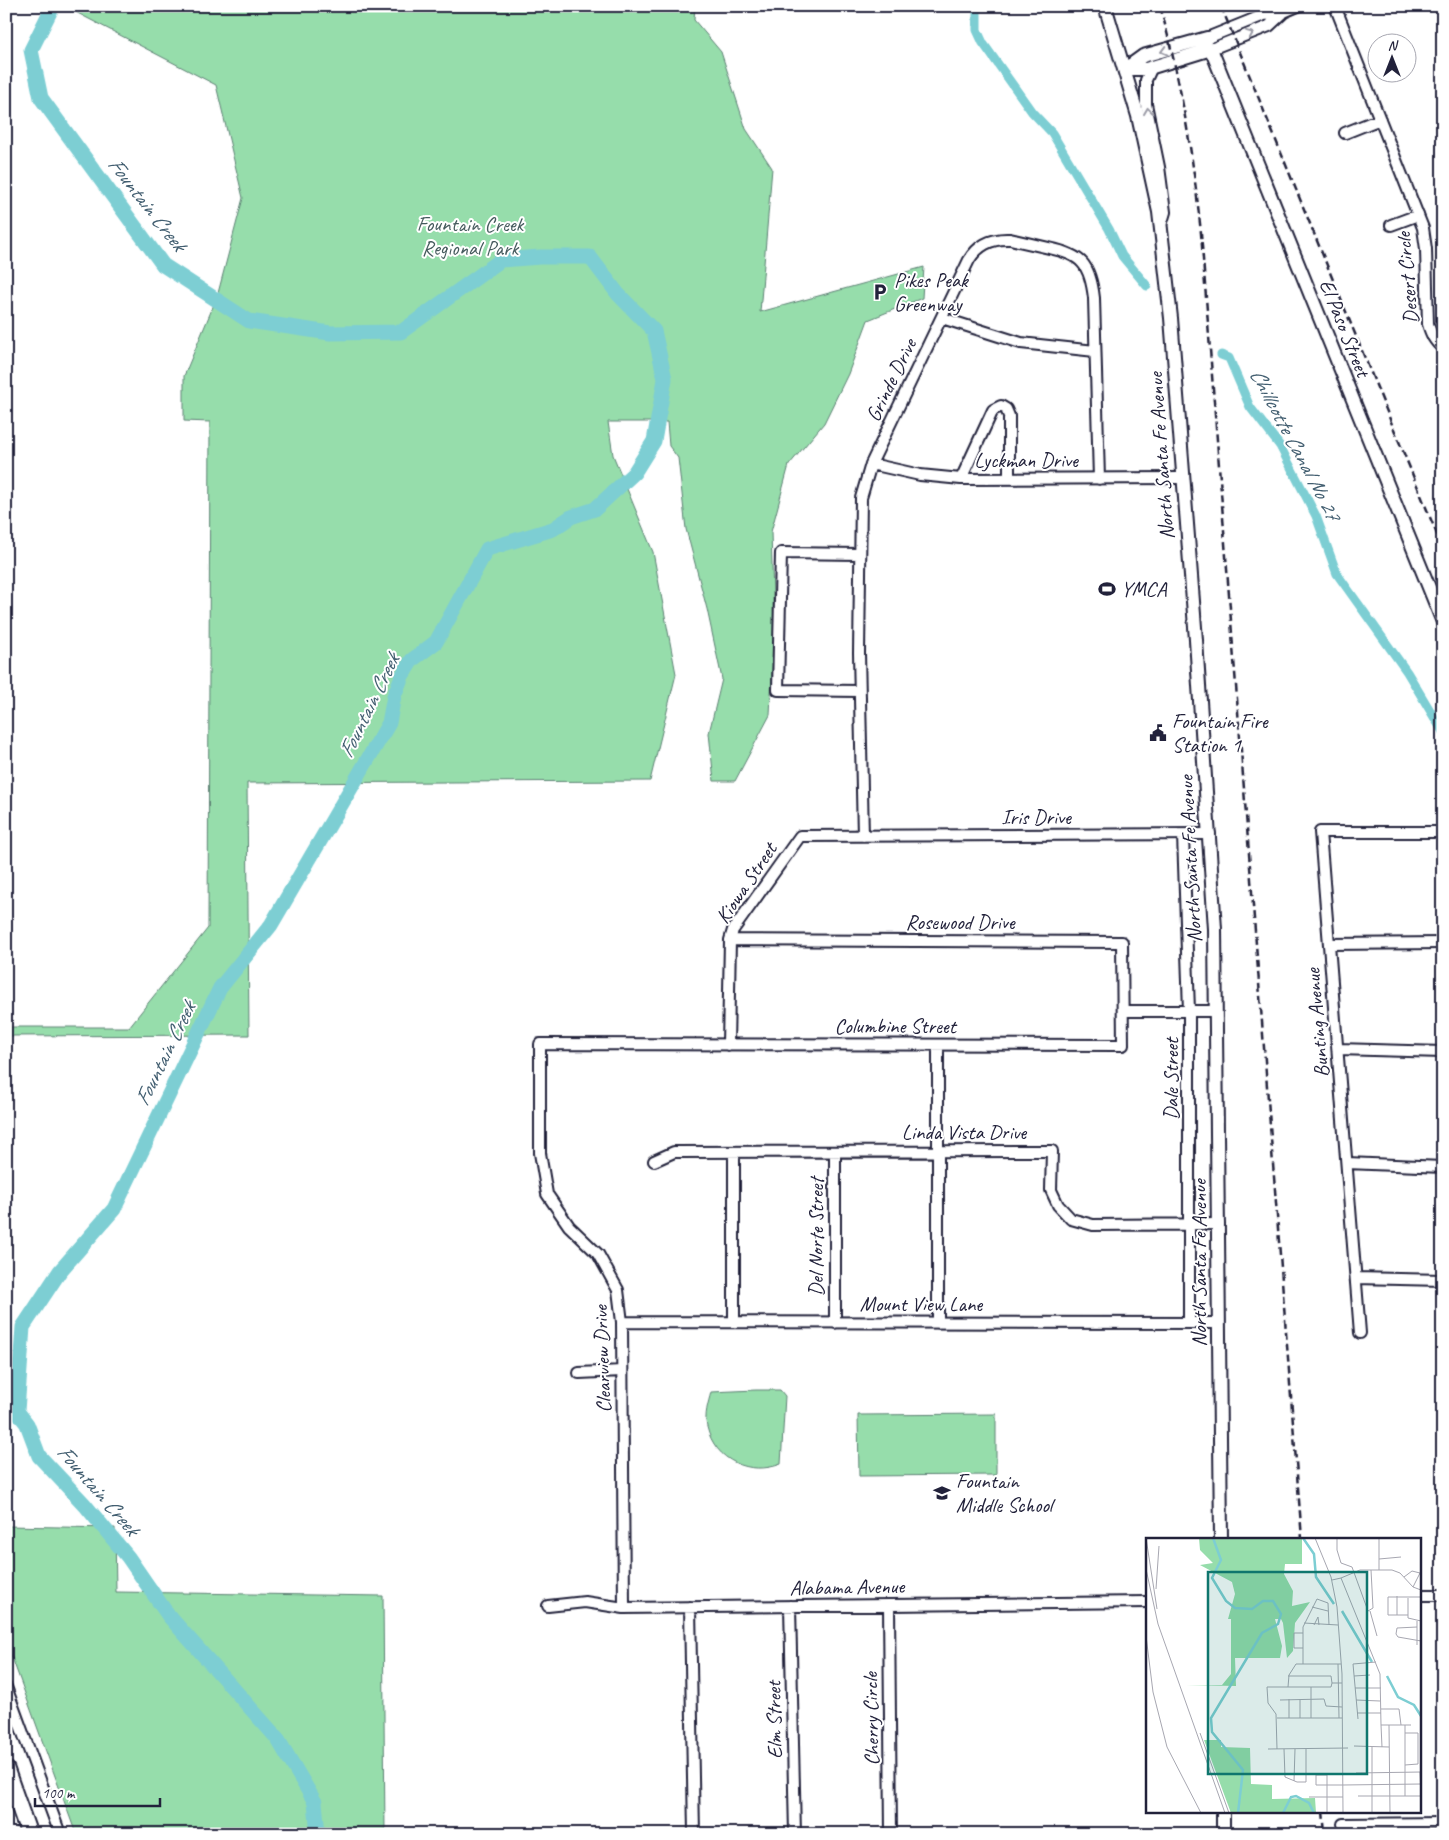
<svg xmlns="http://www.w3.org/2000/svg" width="1449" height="1840" viewBox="0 0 1449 1840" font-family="Caveat,sans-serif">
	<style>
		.green { fill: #96ddab; stroke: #5c8073 }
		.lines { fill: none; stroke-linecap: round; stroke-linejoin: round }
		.canal { stroke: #7dced3; stroke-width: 9 }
		.river { stroke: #7dced3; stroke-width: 15 }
		.minor-casing { stroke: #22223b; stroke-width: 14 }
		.major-casing { stroke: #22223b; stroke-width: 16 }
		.highway-casing { stroke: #22223b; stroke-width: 19 }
		.minor { stroke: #fff; stroke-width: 10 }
		.major { stroke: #fff; stroke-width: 12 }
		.highway { stroke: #fff; stroke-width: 15 }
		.rail { stroke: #22223b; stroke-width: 2.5; stroke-dasharray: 8 4; stroke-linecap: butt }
		.oneway { stroke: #9c9ca7 }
		.labels { text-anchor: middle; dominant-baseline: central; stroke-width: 4; stroke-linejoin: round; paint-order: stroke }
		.park-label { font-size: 21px; fill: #455a5d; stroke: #fff }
		.street-label { font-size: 21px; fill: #22223b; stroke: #fff }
		.poi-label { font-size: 21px; fill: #22223b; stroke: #fff; text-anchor: start }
		.water-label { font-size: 22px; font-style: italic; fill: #425e70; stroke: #fff }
		.inset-river { fill: none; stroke: #7dced3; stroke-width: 2.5 }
		.inset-road { fill: none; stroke: #a7a7b1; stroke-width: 1 }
		.view { fill: #0f766e; fill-opacity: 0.15; stroke: #0f766e; stroke-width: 2.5 }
		.inset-edge { fill: none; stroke: #22223b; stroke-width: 2.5 }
	</style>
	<rect width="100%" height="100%" fill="#fff"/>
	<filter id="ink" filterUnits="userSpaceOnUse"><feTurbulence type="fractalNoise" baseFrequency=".02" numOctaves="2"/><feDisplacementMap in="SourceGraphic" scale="10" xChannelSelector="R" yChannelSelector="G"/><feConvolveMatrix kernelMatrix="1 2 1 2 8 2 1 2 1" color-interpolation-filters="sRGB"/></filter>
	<g filter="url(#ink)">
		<path class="green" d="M 64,6 L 695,6 L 694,20 L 721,52 L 746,129 L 772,168 L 760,312 L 924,267 L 922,298 L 868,320 L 848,374 L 824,423 L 789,465 L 771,532 L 774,632 L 770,715 L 735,781 L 714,781 L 709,733 L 722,679 L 707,609 L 686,529 L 678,458 L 669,446 L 667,422 L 608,422 L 613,455 L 653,552 L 676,674 L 650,781 L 247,783 L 249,1035 L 6,1036 L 6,1027 L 129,1027 L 208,928 L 210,422 L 184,421 L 184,376 L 217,297 L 243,198 L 216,85 Z
			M 756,1390 L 780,1390 L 785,1396 L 781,1464 C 750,1476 715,1461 707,1427 C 704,1415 708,1404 711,1392 Z
			M 996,1414 L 996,1475 L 859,1476 L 858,1415 Z
			M 6,1526 L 115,1528 L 116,1592 L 383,1596 L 385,1834 L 76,1834 L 6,1641 Z"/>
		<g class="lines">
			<path class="canal" d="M 977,6 L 977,30 L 983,43 L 1032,112 L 1052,133 L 1109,229 L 1122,256 L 1147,286
				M 1221,355 L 1229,358 L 1250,407 L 1280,446 L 1316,516 L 1337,574 L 1407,672 L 1443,732"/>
			<path class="river" d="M 53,6 L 31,50 L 41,98 L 163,265 L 249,321 L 330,333 L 401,332 L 501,260 L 540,257 L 590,257 L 618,294 L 654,331 L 665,379 L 654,441 L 634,473 L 595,509 L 571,517 L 553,529 L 487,549 L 436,642 L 412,660 L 402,676 L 394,696 L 389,723 L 271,925 L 220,988 L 114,1209 L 60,1271 L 23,1327 L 17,1411 L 27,1424 L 39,1456 L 85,1505 L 128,1557 L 168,1615 L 277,1738 L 315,1802 L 318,1834"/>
			<g class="minor-casing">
				<path id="minor" d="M 1335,6 L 1423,228 L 1426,249 L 1428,324 C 1431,334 1434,341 1443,348
					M 1207,38 L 1264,15 L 1284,12 L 1298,6
					M 1211,49 L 1269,26 L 1283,13
					M 1152,67 L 1146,80 L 1146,104 L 1159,167 L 1165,212 L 1162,222
					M 1345,133 L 1380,119
					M 1391,225 L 1418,215
					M 942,318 L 1021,343 L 1095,351
					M 871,464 L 920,475 L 961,479 L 1183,478
					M 961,479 L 993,410 L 1001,406 L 1006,409 L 1009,416 L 1009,479
					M 859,691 L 778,690 L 781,553 L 860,554
					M 1183,835 L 1189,1011 L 1189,1323
					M 863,836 L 859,653 L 861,498 L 871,464 L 969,260 C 978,245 992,238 1010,239 C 1023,242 1036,245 1049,248 C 1082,255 1090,264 1094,298 L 1099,479
					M 1329,944 L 1443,943
					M 1123,1011 L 1216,1011
					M 728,1045 L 730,940 L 733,930 L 800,836 L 1210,834
					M 1338,1049 L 1443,1052
					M 654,1161 L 674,1152 L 1052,1151 L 1051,1190 L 1058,1205 L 1071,1219 L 1093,1225 L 1219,1224
					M 1347,1163 L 1443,1167
					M 1356,1278 L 1443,1280
					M 622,1322 L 1219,1323
					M 734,1322 L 734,1152
					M 835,1323 L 835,1152
					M 938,1323 L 938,1045
					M 1360,1333 L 1320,832 L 1443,832
					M 579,1373 L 622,1371
					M 1420,1595 L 1443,1595
					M 889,1605 L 891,1834
					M 548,1606 L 585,1602 L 624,1608 L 1148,1602
					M 790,1606 L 795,1834
					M 690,1607 L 694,1834
					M 624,1608 L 622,1322 L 618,1290 L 598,1254 L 569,1226 L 547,1194 L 540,1153 L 540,1044 L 1123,1045 L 1122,942 L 730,940
					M 6,1687 L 60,1834
					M 1343,1824 L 1443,1823"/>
			</g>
			<g class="major-casing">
				<path id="major" d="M 1105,6 L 1138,116 L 1159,212 L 1171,318 L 1196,640 L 1215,929 L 1221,1539
					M 1125,69 L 1146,69 L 1211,49 L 1443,622
					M 1125,69 L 1143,56 L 1207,38
					M 1223,1811 L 1223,1834"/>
			</g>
			<g class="highway-casing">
				<path id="highway" d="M 6,1769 L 29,1834"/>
			</g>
			<use href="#minor" class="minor"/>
			<use href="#major" class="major"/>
			<use href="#highway" class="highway"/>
			<path class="rail" d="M 1160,6 C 1181,81 1193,156 1201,233 L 1302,1539
				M 1221,6 L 1443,549
				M 1323,1811 L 1325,1834"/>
		</g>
		<defs><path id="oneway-chevron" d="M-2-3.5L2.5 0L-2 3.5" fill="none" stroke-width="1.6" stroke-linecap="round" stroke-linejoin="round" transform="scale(1.25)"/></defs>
		<g class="oneway">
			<use href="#oneway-chevron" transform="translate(1250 34) rotate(-22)"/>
			<use href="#oneway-chevron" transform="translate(1164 51) rotate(165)"/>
			<use href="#oneway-chevron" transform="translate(1148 111) rotate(-98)"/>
		</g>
	</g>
	<defs>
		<g id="parking-bare" transform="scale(1.35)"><path d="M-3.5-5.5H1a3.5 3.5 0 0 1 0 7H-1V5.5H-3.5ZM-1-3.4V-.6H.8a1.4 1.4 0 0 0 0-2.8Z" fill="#22223b" stroke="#fff" stroke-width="2.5" paint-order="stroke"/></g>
		<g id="stadium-bare" transform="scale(1.35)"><path d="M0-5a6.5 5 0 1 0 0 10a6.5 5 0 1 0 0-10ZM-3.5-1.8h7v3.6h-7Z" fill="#22223b" stroke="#fff" stroke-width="2.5" paint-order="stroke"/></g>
		<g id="civic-bare" transform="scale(1.35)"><path d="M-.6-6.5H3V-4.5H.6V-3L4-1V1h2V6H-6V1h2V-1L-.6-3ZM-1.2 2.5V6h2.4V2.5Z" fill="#22223b" stroke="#fff" stroke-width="2.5" paint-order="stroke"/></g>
		<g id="school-bare" transform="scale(1.35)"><path d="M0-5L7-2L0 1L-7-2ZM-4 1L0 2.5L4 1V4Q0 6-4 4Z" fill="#22223b" stroke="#fff" stroke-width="2.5" paint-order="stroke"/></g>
	</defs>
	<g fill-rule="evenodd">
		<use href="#parking-bare" x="880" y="292"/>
		<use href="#stadium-bare" x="1107" y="589"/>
		<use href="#civic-bare" x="1158" y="733"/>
		<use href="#school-bare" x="942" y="1493"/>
	</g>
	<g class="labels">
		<g class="park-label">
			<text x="470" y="224">Fountain Creek<tspan x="470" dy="24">Regional Park</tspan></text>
		</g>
		<g class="street-label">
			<text transform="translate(1407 278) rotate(-95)">Desert Circle</text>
			<text transform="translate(1345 328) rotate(68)">El Paso Street</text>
			<text transform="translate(891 380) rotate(-64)">Grinde Drive</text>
			<text transform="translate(1161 456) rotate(-94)">North Santa Fe Avenue</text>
			<text x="1026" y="460">Lyckman Drive</text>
			<text x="1036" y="817">Iris Drive</text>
			<text transform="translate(1190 859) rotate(-93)">North Santa Fe Avenue</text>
			<text transform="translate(746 883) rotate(-56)">Kiowa Street</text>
			<text x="960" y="922">Rosewood Drive</text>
			<text transform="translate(1317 1023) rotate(-95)">Bunting Avenue</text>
			<text x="895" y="1026">Columbine Street</text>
			<text transform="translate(1171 1079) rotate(-90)">Dale Street</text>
			<text x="964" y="1132">Linda Vista Drive</text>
			<text transform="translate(816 1237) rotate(-90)">Del Norte Street</text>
			<text transform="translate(1199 1263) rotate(-90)">North Santa Fe Avenue</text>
			<text x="921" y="1304">Mount View Lane</text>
			<text transform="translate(602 1359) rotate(-92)">Clearview Drive</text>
			<text transform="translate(847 1587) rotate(-1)">Alabama Avenue</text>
			<text transform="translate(871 1719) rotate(-91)">Cherry Circle</text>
			<text transform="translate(774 1720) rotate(-91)">Elm Street</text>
		</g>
		<g class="poi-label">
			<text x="894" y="280">Pikes Peak<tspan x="894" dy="24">Greenway</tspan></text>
			<text x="1121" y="589">YMCA</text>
			<text x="1172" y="721">Fountain Fire<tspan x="1172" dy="24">Station 1</tspan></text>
			<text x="956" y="1481">Fountain<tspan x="956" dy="24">Middle School</tspan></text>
		</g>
		<g class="water-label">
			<text transform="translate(147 204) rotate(52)">Fountain Creek</text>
			<text transform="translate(1295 444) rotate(62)">Chillcotte Canal No 27</text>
			<text transform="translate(369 706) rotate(-64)">Fountain Creek</text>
			<text transform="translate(165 1054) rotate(-64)">Fountain Creek</text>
			<text transform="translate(98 1490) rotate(49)">Fountain Creek</text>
		</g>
	</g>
	<g transform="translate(1146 1538)">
		<rect width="275" height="275" fill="#fff"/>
		<path d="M 53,0 L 156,0 L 156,26 L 139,26 L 138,36 L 147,53 L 146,68 L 164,64 L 149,85 L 147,113 L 141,120 L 137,85 L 135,81 L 129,81 L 136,108 L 134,120 L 89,120 L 90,148 L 40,147 L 76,147 L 85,136 L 85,81 L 82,81 L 89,56 L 86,44 L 54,27 L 67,25 L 54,12 ZM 58,202 L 75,202 L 75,209 L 104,210 L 105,246 L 126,247 L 126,261 L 169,260 L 170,275 L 85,275 Z" fill="#96ddab"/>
		<path class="inset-river" d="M 67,0 L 75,22 L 66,40 L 80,63 L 89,70 L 106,71 L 117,63 L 127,63 L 135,76 L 132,86 L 116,95 L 65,180 L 66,194 L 97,232 L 92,275M 157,0 L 168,16 L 170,39 L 188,66M 196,73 L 226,124M 241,138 L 252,159 L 268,167 L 275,178M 137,275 L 145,259 L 150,258 L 163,265 L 168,275"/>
		<path class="inset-road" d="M 0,0 L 11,71M 169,0 L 185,39 L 191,69 L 196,136 L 197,275M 191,0 L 191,12 L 195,25 L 206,29 L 222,73 L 227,70 L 225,32M 233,0 L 233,32M 233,21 L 255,19M 0,31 L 12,86 L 79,275M 258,39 L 266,33 L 274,35 L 267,49M 195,40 L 214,32 L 246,32 L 254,35 L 267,49 L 275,52M 186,42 L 195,40 L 234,136 L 235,187 L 243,187 L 244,275M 10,51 L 13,8M 251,58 L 251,77M 262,60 L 262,80 L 275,83M 166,69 L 182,73M 224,73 L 231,98M 262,77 L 242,77 L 242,59 L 275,59M 271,83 L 271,107M 158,85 L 192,87M 168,87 L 172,79 L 173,87M 271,89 L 251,90 L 250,96 L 252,99 L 275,103M 0,98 L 7,154 L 21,209 L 55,275M 157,110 L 148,110 L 148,95 L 157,95M 157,126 L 157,89 L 171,61 L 182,65 L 183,87M 192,126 L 193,180M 142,138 L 185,138 L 186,145M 208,138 L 224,137M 142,149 L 143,137 L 150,126 L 195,126M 209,150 L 235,150M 134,162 L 178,161 L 180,168 L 196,169M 210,162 L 234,163M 235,171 L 253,171 L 255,187M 211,175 L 235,175M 131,180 L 196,180M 143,180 L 143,161M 154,180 L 154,161M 165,180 L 165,149M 212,181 L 207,126 L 230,124M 235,187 L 236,209M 243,187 L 265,187M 259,187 L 259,258M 54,195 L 83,275M 259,195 L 272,195 L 272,226 L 259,227M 208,208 L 243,209M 226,209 L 226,275M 122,211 L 202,210M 131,211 L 130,176 L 122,165 L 121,149 L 185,149 L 186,145 L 196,145M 138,211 L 139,239 L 151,244 L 160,244 L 160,211M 274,234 L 275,258M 210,235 L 275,234M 148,243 L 149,211M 197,247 L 275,246M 212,258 L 275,258M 163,259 L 197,259M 181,275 L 181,237 L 170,237 L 170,247 L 197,247"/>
		<path class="view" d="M 62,34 L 221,34 L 221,236 L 62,236 Z"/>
		<rect width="275" height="275" class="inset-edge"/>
	</g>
	<rect width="1449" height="1840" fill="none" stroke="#fff" stroke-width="25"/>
	<rect x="12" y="12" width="1424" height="1815" fill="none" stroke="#22223b" stroke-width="2" filter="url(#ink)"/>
	<g transform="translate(1392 58)"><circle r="24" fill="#ffffff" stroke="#a7a7b1"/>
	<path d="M0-4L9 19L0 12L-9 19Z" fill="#22223b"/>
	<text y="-8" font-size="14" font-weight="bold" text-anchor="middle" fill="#22223b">N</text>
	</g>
	<path d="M35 1798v8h125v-8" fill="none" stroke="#22223b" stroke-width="2.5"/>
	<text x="42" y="1798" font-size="15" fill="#22223b" stroke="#ffffff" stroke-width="4" paint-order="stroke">100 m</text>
</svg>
